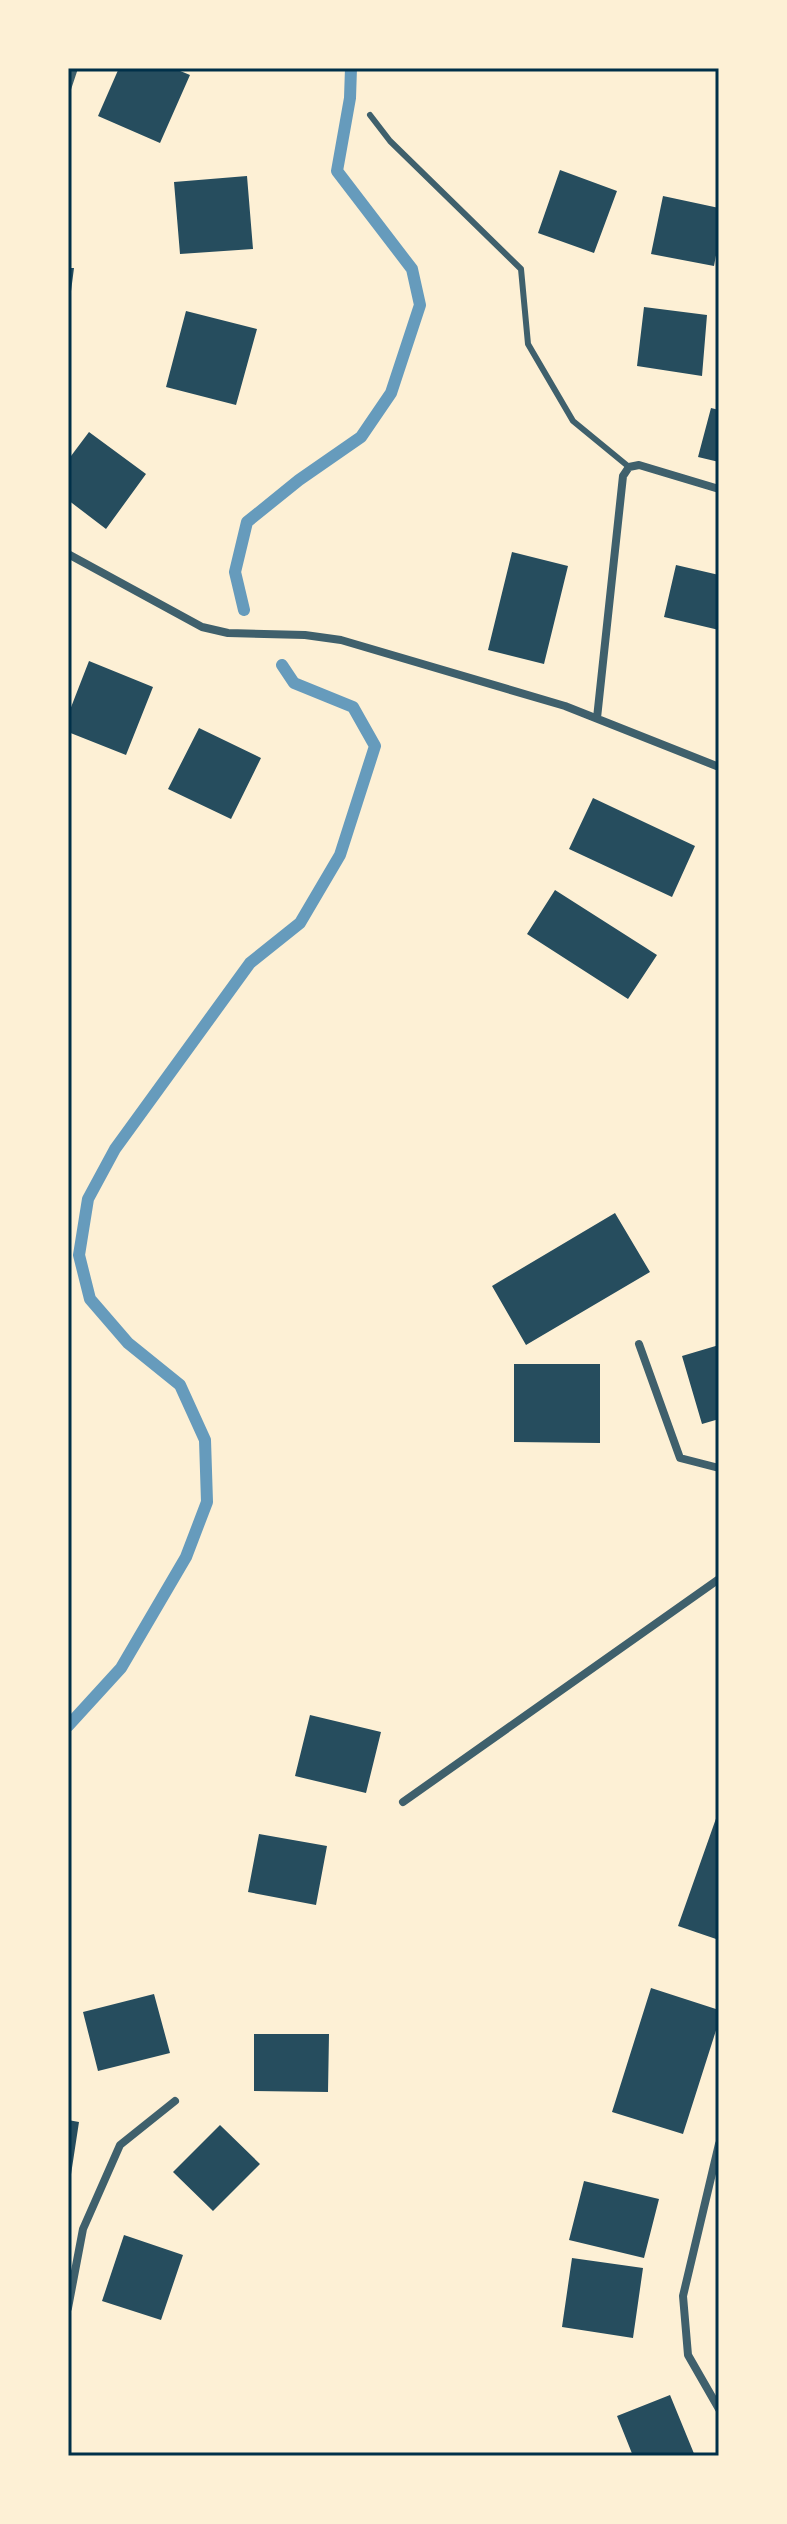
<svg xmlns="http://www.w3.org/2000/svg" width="787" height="2524" viewBox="0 0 787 2524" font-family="Rubik,sans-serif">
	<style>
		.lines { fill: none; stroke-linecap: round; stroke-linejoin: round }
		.stream { stroke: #669bbc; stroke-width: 12 }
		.building { fill: #264d5e }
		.service { stroke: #3f606c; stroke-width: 6 }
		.minor { stroke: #3f606c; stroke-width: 8 }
		.neatline { fill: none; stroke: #003049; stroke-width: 3 }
	</style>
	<rect width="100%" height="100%" fill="#fdf0d5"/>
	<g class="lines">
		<path class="stream" d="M 244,610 L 235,572 L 247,522 L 299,480 L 361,437 L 391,393 L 420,305 L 412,269 L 337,171 L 350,98 L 351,68
			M 68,1726 L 121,1668 L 186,1557 L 207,1502 L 205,1440 L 180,1385 L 128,1343 L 90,1299 L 79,1255 L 88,1199 L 115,1149 L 250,963 L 300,923 L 340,855 L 375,746 L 353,707 L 294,683 L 282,665"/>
	</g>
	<path class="building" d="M 119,68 L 173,68 L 190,75 L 160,143 L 98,116 Z
		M 560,170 L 617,191 L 594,253 L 538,233 Z
		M 247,176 L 253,249 L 180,254 L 174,182 Z
		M 663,196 L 719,208 L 719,239 L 714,266 L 651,254 Z
		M 68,268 L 74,268 L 70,299 L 68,299 Z
		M 644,307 L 707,315 L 702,376 L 637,366 Z
		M 186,311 L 257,329 L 236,405 L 166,387 Z
		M 711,408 L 719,410 L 719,462 L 698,457 Z
		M 89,432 L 146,474 L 106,529 L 68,500 L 68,460 Z
		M 512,552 L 568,566 L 544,664 L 488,650 Z
		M 676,565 L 719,575 L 719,630 L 664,617 Z
		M 89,661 L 153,687 L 126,755 L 68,732 L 68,715 Z
		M 199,728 L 261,758 L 231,819 L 168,789 Z
		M 593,798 L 695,846 L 672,897 L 569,849 Z
		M 555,890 L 657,955 L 628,999 L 527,934 Z
		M 615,1213 L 650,1272 L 526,1345 L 492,1286 Z
		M 719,1345 L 719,1419 L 702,1424 L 682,1356 Z
		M 514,1364 L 600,1364 L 600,1443 L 514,1442 Z
		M 310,1715 L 381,1732 L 366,1793 L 295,1776 Z
		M 719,1810 L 719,1940 L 678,1926 Z
		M 259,1834 L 327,1846 L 316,1905 L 248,1892 Z
		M 651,1988 L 719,2010 L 719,2021 L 683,2134 L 612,2112 Z
		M 154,1994 L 170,2053 L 98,2071 L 83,2012 Z
		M 254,2034 L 329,2034 L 328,2092 L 254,2091 Z
		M 68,2120 L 79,2122 L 70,2181 L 68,2181 Z
		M 220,2125 L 260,2164 L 213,2211 L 173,2172 Z
		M 584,2181 L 659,2199 L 644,2258 L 569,2240 Z
		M 124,2235 L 183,2255 L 161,2320 L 102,2301 Z
		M 572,2258 L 643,2268 L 633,2338 L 562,2327 Z
		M 670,2395 L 695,2456 L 633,2456 L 617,2416 Z"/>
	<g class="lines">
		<path class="service" d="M 68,89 L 75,68
			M 370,115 L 390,141 L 521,269 L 528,344 L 573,421 L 629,467"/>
		<path class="minor" d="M 68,554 L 202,627 L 228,633 L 305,635 L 341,640 L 565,706 L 719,767
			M 597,718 L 623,476 L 629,467 L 639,465 L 719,489
			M 639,1344 L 680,1458 L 719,1468
			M 403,1802 L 719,1579
			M 719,2144 L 683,2296 L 688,2355 L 719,2409
			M 68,2308 L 83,2229 L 120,2145 L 175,2101"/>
	</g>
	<rect width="787" height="2524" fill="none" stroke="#fdf0d5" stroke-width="140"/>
	<rect x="70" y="70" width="647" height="2384" class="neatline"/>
</svg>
